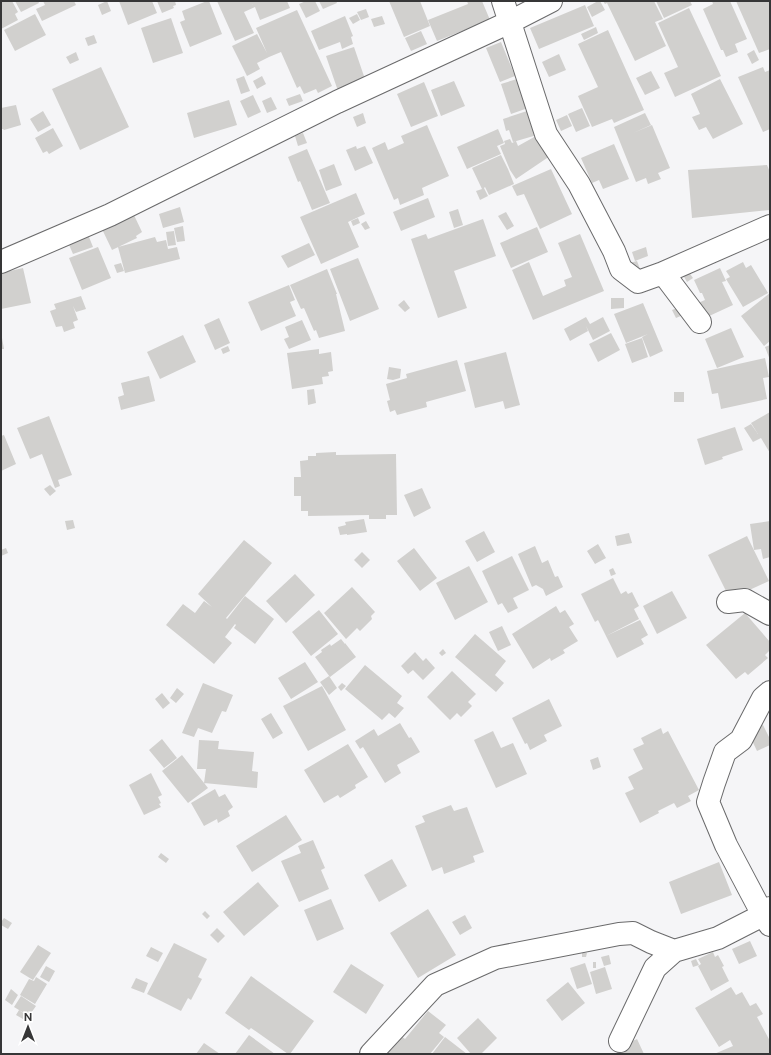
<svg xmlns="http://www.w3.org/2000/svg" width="771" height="1055" viewBox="0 0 771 1055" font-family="'Public Sans',sans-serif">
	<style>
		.building { fill: #d1d0ce }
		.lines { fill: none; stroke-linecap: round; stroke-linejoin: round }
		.minor-casing { stroke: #6a6a6b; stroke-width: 24 }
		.minor { stroke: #fff; stroke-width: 22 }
	</style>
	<rect width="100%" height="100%" fill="#f5f5f7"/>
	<path class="building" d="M 1,1 L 12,1 L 18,12 L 15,14 L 18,20 L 1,29 Z
		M 15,1 L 38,1 L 39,3 L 21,12 Z
		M 43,1 L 74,1 L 76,5 L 42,21 L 36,9 L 45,5 Z
		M 107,1 L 111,11 L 102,15 L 98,5 Z
		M 119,1 L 152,1 L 157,13 L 128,25 Z
		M 157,1 L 175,1 L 176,5 L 173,6 L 174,8 L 162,13 Z
		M 207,1 L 209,1 L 222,34 L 190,47 L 180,22 L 185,20 L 182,11 Z
		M 217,1 L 252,1 L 253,5 L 252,1 L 287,1 L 290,8 L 260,20 L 255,7 L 244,12 L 254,33 L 235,41 Z
		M 306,1 L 315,1 L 320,11 L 306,18 L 299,4 Z
		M 319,1 L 336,1 L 337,3 L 323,9 Z
		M 389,1 L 420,1 L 430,26 L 404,37 Z
		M 467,1 L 482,1 L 490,20 L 437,41 L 428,20 L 468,4 Z
		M 598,1 L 600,1 L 605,10 L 592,17 L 587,7 Z
		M 603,1 L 654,1 L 663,19 L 655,22 L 666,46 L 635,61 L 607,3 L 605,4 Z
		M 656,1 L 690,1 L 692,5 L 664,18 Z
		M 712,1 L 730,1 L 747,39 L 735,44 L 738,52 L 726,57 L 723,50 L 721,50 L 703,9 L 713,4 Z
		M 736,1 L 770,1 L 770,49 L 759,53 Z
		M 585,5 L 594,26 L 539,49 L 530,28 Z
		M 689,8 L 721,76 L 675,97 L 664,73 L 678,67 L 658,23 Z
		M 366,9 L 369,17 L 361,20 L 357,12 Z
		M 297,10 L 332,86 L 318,93 L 316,89 L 304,94 L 300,86 L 297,88 L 281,52 L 269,57 L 257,63 L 260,69 L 247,76 L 232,46 L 257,34 L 267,53 L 256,28 Z
		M 35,14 L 46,35 L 15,51 L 4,30 Z
		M 357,14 L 360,20 L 353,24 L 349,18 Z
		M 345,16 L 353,36 L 351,37 L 353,44 L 342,49 L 340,42 L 319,50 L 311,31 Z
		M 382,16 L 385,24 L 374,27 L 371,19 Z
		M 171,18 L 183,53 L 153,63 L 141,28 Z
		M 596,27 L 598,33 L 584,40 L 581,34 Z
		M 608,30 L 644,110 L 614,123 L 612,119 L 592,127 L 578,96 L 598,87 L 578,44 Z
		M 421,31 L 427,44 L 411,51 L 405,38 Z
		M 94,35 L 97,43 L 88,46 L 85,38 Z
		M 501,42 L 515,76 L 500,82 L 486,48 Z
		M 354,47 L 366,82 L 338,91 L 326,56 Z
		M 754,50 L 759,60 L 752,64 L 747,54 Z
		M 76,52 L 79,60 L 70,64 L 66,57 Z
		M 559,54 L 566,70 L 549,77 L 542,62 Z
		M 101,67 L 129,127 L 80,150 L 52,89 Z
		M 763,67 L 765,72 L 770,70 L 770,129 L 763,132 L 738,77 Z
		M 651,71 L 660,88 L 645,95 L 636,78 Z
		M 244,76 L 250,91 L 241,94 L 236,79 Z
		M 262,76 L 266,84 L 257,89 L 253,81 Z
		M 517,79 L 528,108 L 511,114 L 501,84 Z
		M 720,79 L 743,124 L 713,139 L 706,127 L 699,130 L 692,117 L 700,114 L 691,94 Z
		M 454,81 L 465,106 L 441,116 L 431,90 Z
		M 424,82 L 438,116 L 411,127 L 397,94 Z
		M 300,94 L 303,101 L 289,106 L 286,99 Z
		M 253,95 L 261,112 L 248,118 L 240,101 Z
		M 271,97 L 277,109 L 267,113 L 262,101 Z
		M 229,100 L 237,125 L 194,138 L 187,113 Z
		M 16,105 L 21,125 L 4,130 L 3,129 L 1,129 L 1,108 Z
		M 582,108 L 590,126 L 576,132 L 568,114 Z
		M 530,110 L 537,135 L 513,142 L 509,130 L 506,131 L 503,119 Z
		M 43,111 L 51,125 L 38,132 L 30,119 Z
		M 363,113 L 366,123 L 357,127 L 353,117 Z
		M 645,113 L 651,125 L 633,133 L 652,125 L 670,168 L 658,173 L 661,179 L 648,184 L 646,178 L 636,182 L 614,127 Z
		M 567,115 L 572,126 L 561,131 L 556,120 Z
		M 427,125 L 449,176 L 422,188 L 424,195 L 400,205 L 398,198 L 394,200 L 372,148 L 385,142 L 388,150 L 404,143 L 401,136 Z
		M 53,128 L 63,146 L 49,154 L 47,151 L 43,153 L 35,138 Z
		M 498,129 L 504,143 L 497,146 L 501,154 L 467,169 L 457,147 Z
		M 303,133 L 307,143 L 298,146 L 295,136 Z
		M 536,136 L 550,156 L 516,179 L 510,170 L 500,146 L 505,144 L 504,141 L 510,139 L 512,143 L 516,141 L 518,146 Z
		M 614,144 L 629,179 L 603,189 L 599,180 L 592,183 L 581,158 Z
		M 356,146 L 357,149 L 365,146 L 373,163 L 355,171 L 346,150 Z
		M 307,149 L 330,203 L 312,210 L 300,181 L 298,182 L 288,157 Z
		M 501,155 L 508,169 L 490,176 L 508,169 L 514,184 L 489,195 L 485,187 L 484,188 L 488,196 L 480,200 L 476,191 L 482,189 L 472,168 Z
		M 334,164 L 342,185 L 326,191 L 319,170 Z
		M 767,165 L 770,172 L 770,210 L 692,218 L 688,170 Z
		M 551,169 L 572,214 L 540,229 L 524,194 L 517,196 L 512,186 Z
		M 356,193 L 365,214 L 348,222 L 359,247 L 321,264 L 300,217 Z
		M 428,198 L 435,217 L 401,231 L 393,212 Z
		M 180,207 L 184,222 L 163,228 L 159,214 Z
		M 458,209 L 463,225 L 454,228 L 449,212 Z
		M 506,212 L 514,226 L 507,230 L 498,216 Z
		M 133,213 L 142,232 L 136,236 L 137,238 L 112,250 L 101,227 Z
		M 358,218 L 360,223 L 353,226 L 351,221 Z
		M 483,219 L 496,256 L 454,271 L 467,308 L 438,318 L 411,239 L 426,234 L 428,239 Z
		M 366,221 L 370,228 L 365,230 L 361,224 Z
		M 183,226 L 185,241 L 177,242 L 174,228 Z
		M 537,227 L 548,252 L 511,268 L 500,243 Z
		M 174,231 L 176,245 L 168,246 L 166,232 Z
		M 87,232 L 93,247 L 73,254 L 67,240 Z
		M 580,234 L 604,291 L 533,320 L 512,270 L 529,262 L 543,296 L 566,286 L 564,280 L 572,277 L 558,243 Z
		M 155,237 L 157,242 L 166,240 L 168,249 L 177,247 L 180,259 L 125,273 L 118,247 Z
		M 309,243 L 315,255 L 288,268 L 281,256 Z
		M 98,247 L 111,278 L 82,290 L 69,258 Z
		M 646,247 L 648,256 L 635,261 L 632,252 Z
		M 358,258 L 379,309 L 350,321 L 330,269 Z
		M 637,261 L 640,269 L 630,273 L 626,264 Z
		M 743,262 L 746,268 L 751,265 L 768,293 L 743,307 L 726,279 L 730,277 L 726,271 Z
		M 121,263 L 124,271 L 117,273 L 114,265 Z
		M 23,268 L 31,303 L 1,309 L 1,273 Z
		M 720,268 L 726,281 L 722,282 L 733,305 L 707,317 L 698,303 L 705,300 L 702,293 L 700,293 L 694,280 Z
		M 327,269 L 337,294 L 336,294 L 345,331 L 319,338 L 316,330 L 314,331 L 304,308 L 301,309 L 290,285 Z
		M 688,271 L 693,278 L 687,282 L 683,275 Z
		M 289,285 L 295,300 L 290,302 L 296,316 L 261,331 L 248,302 Z
		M 770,293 L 770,341 L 764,346 L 741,316 Z
		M 81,296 L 86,309 L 76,312 L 73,306 L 78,320 L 73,322 L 75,328 L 64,332 L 62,326 L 56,327 L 50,311 L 56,309 L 54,304 Z
		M 611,298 L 624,298 L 624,308 L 611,309 Z
		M 404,300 L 410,308 L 405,312 L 398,305 Z
		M 643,303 L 663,351 L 650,357 L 642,337 L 648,334 L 626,343 L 614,314 Z
		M 680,307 L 683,315 L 676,318 L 672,310 Z
		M 586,317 L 590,324 L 603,317 L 610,331 L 593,340 L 586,326 L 588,331 L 570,341 L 564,329 Z
		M 219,318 L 230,343 L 215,350 L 204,325 Z
		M 302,320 L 311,340 L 289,349 L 284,339 L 289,337 L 285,327 Z
		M 731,328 L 744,357 L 717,368 L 705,339 Z
		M 611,333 L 620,350 L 598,362 L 589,344 Z
		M 183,335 L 196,362 L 160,379 L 147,352 Z
		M 1,338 L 2,338 L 4,349 L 1,349 Z
		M 642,338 L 648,357 L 632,363 L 625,344 Z
		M 770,345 L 770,360 L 765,347 Z
		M 228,346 L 230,351 L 223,354 L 221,349 Z
		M 319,349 L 319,354 L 331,352 L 333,371 L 328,372 L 329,376 L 322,377 L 323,384 L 292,389 L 287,353 Z
		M 506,352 L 520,405 L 505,409 L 503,401 L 475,408 L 464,363 Z
		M 765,358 L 769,377 L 763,378 L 767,399 L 721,409 L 718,393 L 712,394 L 707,371 Z
		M 457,360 L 466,391 L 426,402 L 427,407 L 397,415 L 395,410 L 390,412 L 387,401 L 390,400 L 386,384 L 407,378 L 406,374 Z
		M 389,367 L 401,369 L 400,378 L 393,380 L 387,379 Z
		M 149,376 L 155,401 L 121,410 L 118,397 L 124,395 L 121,383 Z
		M 314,389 L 316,403 L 308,405 L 307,390 Z
		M 674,392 L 684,392 L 684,402 L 674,402 Z
		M 770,412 L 770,453 L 761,438 L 753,442 L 744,428 L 751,424 L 758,434 L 751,423 Z
		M 49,416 L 72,475 L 58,480 L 60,486 L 55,488 L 42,454 L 30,459 L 17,428 Z
		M 735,427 L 743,450 L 722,457 L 723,459 L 705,465 L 697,439 Z
		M 4,435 L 16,464 L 1,471 L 1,436 Z
		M 336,452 L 336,455 L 396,454 L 397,515 L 386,515 L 386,519 L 369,519 L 369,515 L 308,516 L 308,511 L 301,511 L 301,496 L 294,496 L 294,477 L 301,477 L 300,461 L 308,460 L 308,456 L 316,456 L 316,453 Z
		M 50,485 L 56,491 L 50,496 L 44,489 Z
		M 422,488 L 431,508 L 414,517 L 404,495 Z
		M 364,519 L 367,532 L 347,535 L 347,534 L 340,535 L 338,527 L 346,525 L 345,522 Z
		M 73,520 L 75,528 L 67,530 L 65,521 Z
		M 770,521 L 770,557 L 763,559 L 761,549 L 754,550 L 750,524 Z
		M 484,531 L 495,552 L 477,562 L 465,541 Z
		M 629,533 L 632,543 L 617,546 L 615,536 Z
		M 747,536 L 769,581 L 730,599 L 708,555 Z
		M 244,540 L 272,563 L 226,618 L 227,619 L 245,596 L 274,619 L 255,644 L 234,628 L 236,625 L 235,624 L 225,637 L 232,643 L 214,664 L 166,625 L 183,604 L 195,613 L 204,601 L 212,607 L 198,594 Z
		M 598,544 L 606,558 L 595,564 L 587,551 Z
		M 535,546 L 542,563 L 548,560 L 555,577 L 558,576 L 563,587 L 546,596 L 543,589 L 536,585 L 532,587 L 518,554 Z
		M 6,548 L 8,553 L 1,556 L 1,550 Z
		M 414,548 L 437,578 L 420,591 L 397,561 Z
		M 362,552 L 370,560 L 362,568 L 354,560 Z
		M 512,556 L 529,590 L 513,598 L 518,608 L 508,613 L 502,603 L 498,605 L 482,571 Z
		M 469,566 L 488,602 L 455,620 L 436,583 Z
		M 613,568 L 616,574 L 611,576 L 609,570 Z
		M 295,574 L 315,595 L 286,623 L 266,601 Z
		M 613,578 L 621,594 L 626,591 L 628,594 L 632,592 L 639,606 L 634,609 L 639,619 L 606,636 L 598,620 L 595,622 L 581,594 Z
		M 352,587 L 375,612 L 371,616 L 372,619 L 360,631 L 357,628 L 346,639 L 324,613 Z
		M 672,591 L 687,618 L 657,634 L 643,606 Z
		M 556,606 L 560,613 L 565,610 L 574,624 L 569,627 L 578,641 L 563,650 L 565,653 L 551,661 L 550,658 L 533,669 L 512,634 Z
		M 319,610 L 338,634 L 311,656 L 292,632 Z
		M 745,613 L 770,642 L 770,650 L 765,655 L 768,658 L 748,675 L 745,672 L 736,679 L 706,645 Z
		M 640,620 L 648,635 L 641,639 L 644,644 L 617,658 L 606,636 Z
		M 502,626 L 511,645 L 498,651 L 489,632 Z
		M 475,634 L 506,661 L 495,675 L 504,683 L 496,692 L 455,657 Z
		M 341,639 L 345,644 L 345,643 L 356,657 L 330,677 L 315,657 L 322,652 L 321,650 L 330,644 L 331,646 Z
		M 443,649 L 446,653 L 442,656 L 439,653 Z
		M 415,652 L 423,661 L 426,658 L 435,668 L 423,680 L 413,670 L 408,674 L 401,666 Z
		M 305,662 L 318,682 L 291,699 L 278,678 Z
		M 365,665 L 402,696 L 397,703 L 404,708 L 395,718 L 389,713 L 382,720 L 345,689 Z
		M 452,671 L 476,694 L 468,702 L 472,706 L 461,717 L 457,713 L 450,720 L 427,697 Z
		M 329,676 L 337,688 L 329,695 L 320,682 Z
		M 203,683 L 233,695 L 226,712 L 222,711 L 212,733 L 198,728 L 194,737 L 182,733 Z
		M 342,683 L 346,686 L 341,691 L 338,687 Z
		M 322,686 L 346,730 L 308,751 L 283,706 Z
		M 177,688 L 184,694 L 176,703 L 170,698 Z
		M 162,693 L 170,703 L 163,709 L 155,699 Z
		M 549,699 L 562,726 L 544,735 L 547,741 L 530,750 L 527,743 L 525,744 L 512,718 Z
		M 271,713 L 283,733 L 273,739 L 261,719 Z
		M 400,723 L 409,738 L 411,737 L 420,752 L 397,765 L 401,773 L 385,783 L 363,747 L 360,749 L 355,741 L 374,729 L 378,736 Z
		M 763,725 L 770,739 L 770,745 L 757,751 L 748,732 Z
		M 661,728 L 663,734 L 668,731 L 699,790 L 688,796 L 691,801 L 677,808 L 674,803 L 658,811 L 659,813 L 640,823 L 625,793 L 634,789 L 628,777 L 643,769 L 633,749 L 644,744 L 641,738 Z
		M 493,731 L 501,748 L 513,743 L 527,774 L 496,788 L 474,740 Z
		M 162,739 L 177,758 L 164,768 L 149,750 Z
		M 199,740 L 219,741 L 218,749 L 254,752 L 252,771 L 258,772 L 257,788 L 204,783 L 206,769 L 197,769 Z
		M 348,744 L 368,777 L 355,785 L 356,788 L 340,798 L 338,795 L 324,803 L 304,770 Z
		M 182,755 L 208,788 L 188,803 L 162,771 Z
		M 598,757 L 601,767 L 593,770 L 590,760 Z
		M 151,773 L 162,795 L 158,797 L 161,803 L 159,804 L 161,807 L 144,815 L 129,785 Z
		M 215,789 L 219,797 L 225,794 L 233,807 L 228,811 L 230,816 L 218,823 L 217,819 L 204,826 L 191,803 Z
		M 451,805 L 454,811 L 467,807 L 484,852 L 473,856 L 475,862 L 444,874 L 442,867 L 432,871 L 415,826 L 425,822 L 422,816 Z
		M 286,815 L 302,840 L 252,872 L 236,846 Z
		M 313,840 L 325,868 L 321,870 L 329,889 L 299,902 L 281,861 L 301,853 L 298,846 Z
		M 161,853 L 169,859 L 166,863 L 158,857 Z
		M 392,859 L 407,886 L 379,902 L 364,875 Z
		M 719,862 L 732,895 L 681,914 L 669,882 Z
		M 258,882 L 279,906 L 244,936 L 223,912 Z
		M 331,899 L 344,929 L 317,941 L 304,910 Z
		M 428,909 L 456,955 L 418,978 L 390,933 Z
		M 205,911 L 210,916 L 207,919 L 202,914 Z
		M 465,915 L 472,928 L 460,935 L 452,922 Z
		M 4,918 L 12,923 L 8,929 L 1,925 L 1,922 Z
		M 217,928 L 225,936 L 218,943 L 210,935 Z
		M 750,941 L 757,956 L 739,964 L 732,949 Z
		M 174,943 L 207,959 L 198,977 L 202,979 L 191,1000 L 188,998 L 181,1011 L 147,994 Z
		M 38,945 L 51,953 L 33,980 L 20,972 Z
		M 151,947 L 163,953 L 158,962 L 146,956 Z
		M 713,952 L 715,957 L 718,955 L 724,966 L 722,967 L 729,981 L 711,991 L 698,966 L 701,964 L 698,959 Z
		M 582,953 L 587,953 L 586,957 L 582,957 Z
		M 609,955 L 611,964 L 604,966 L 601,957 Z
		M 696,959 L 699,965 L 693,967 L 691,961 Z
		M 593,962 L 596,962 L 596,968 L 593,968 Z
		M 585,963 L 592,984 L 577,989 L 570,968 Z
		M 351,964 L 384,985 L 366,1014 L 333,992 Z
		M 46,966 L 55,971 L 49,982 L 40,977 Z
		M 605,967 L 612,989 L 596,994 L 590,972 Z
		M 251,976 L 314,1021 L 290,1054 L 288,1054 L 251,1028 L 249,1030 L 225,1013 Z
		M 36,977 L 47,984 L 35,1004 L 20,995 L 29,979 L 34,981 Z
		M 136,978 L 148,983 L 144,993 L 131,988 Z
		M 568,982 L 585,1003 L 562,1021 L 546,1000 Z
		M 731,987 L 736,995 L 742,992 L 750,1006 L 756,1003 L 763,1014 L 757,1017 L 770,1041 L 770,1054 L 714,1054 L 733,1046 L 730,1040 L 719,1047 L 695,1008 Z
		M 11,989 L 18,995 L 12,1005 L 5,1000 Z
		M 21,996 L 36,1006 L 29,1016 L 14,1007 Z
		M 19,1010 L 26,1015 L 23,1019 L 16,1015 Z
		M 428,1011 L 446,1025 L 439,1033 L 444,1037 L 430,1054 L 377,1054 L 396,1032 L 405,1039 Z
		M 478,1018 L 497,1038 L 481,1054 L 471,1054 L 457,1038 Z
		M 249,1035 L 275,1054 L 235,1054 Z
		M 445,1037 L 467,1054 L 432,1054 Z
		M 637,1039 L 644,1054 L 618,1054 L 616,1049 Z
		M 204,1043 L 220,1054 L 196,1054 Z"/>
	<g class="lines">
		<g class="minor-casing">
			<path id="minor" d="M 503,1 L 546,134 L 579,184 L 614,251 L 621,269 L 638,282 L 663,273 L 700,322
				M 1,262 L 110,215 L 337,102 L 510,22 L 551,1
				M 663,273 L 770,226
				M 728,602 L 745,600 L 770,614
				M 770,692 L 763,698 L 741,740 L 725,752 L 714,783 L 708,802 L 726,845 L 763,915 L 770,925
				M 620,1041 L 655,968 L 674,951 L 718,938 L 763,915 L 770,908
				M 371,1054 L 435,985 L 495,958 L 619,934 L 633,933 L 651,942 L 674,951"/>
		</g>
		<use href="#minor" class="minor"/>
	</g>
	<rect width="771" height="1055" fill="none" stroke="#363637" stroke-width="4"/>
	<g transform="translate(28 1027)" stroke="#ffffff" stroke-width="3" paint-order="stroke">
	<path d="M0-3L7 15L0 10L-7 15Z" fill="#363637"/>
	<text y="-6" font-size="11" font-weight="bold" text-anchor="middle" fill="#363637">N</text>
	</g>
</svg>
